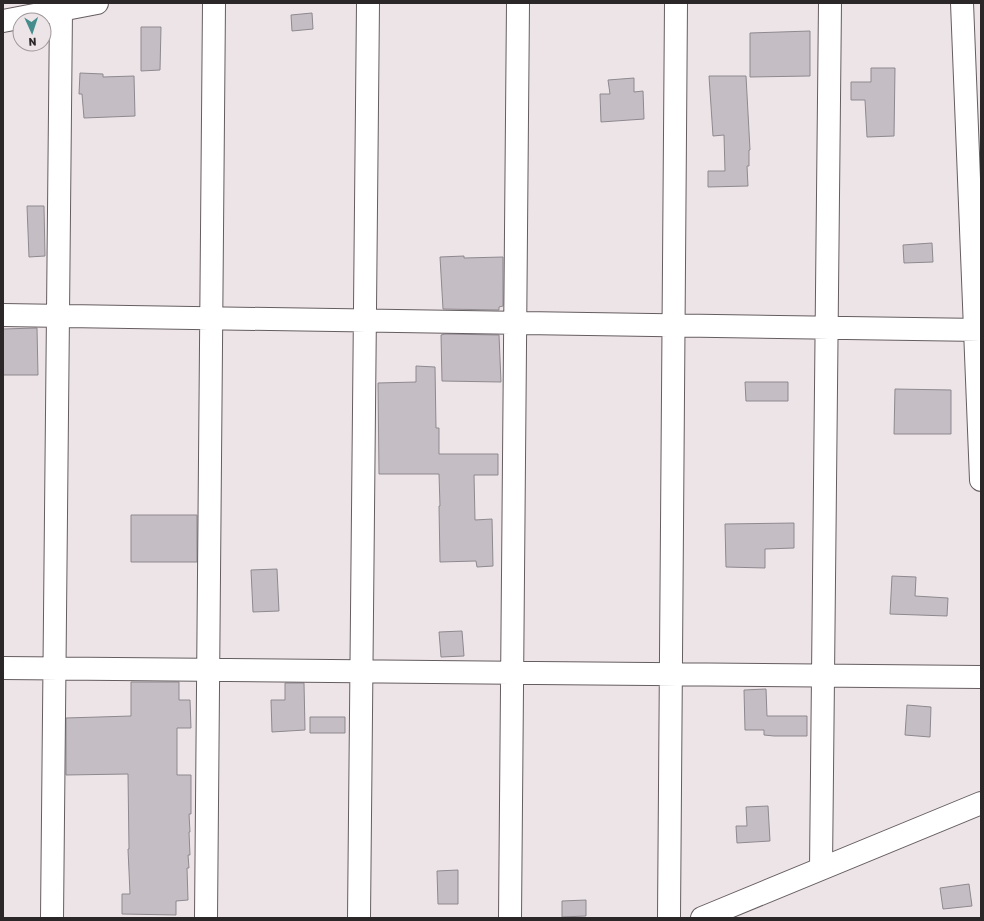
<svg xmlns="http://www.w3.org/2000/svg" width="984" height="921" viewBox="0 0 984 921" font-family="Rubik,sans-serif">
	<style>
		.building { fill: #c4bec4; stroke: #8e898f }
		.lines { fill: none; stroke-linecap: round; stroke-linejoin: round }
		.minor-casing { stroke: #655d60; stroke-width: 24 }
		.minor { stroke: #fff; stroke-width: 22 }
	</style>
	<rect width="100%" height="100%" fill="#ede4e7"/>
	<path class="building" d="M 312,13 L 313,29 L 292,31 L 291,15 Z
		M 141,27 L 161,27 L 160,70 L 141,71 Z
		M 810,31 L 810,76 L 750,77 L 750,33 Z
		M 871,68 L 895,68 L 894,136 L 867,137 L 865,100 L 851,100 L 851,82 L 871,82 Z
		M 80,73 L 103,74 L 103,77 L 134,76 L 135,116 L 84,118 L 82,94 L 79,94 Z
		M 709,76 L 746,76 L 750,150 L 749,150 L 749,166 L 747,166 L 748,186 L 708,187 L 708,171 L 725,171 L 724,135 L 713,136 Z
		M 634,78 L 634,92 L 643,91 L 644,119 L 601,122 L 600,94 L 610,94 L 608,80 Z
		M 27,206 L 44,206 L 45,256 L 29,257 Z
		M 932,243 L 933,262 L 904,263 L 903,245 Z
		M 464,256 L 464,258 L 503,257 L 503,306 L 499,307 L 499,310 L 443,309 L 440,257 Z
		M 37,328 L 38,375 L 3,375 L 3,329 Z
		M 445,334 L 499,335 L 501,382 L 442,381 L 441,335 Z
		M 416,366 L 435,367 L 436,428 L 439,428 L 439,454 L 498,454 L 498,475 L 474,475 L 475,520 L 492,519 L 493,566 L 477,567 L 476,561 L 440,562 L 439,506 L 440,506 L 439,474 L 379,474 L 378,383 L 416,382 Z
		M 745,382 L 788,382 L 788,401 L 746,401 Z
		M 895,389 L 951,390 L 951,434 L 894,434 Z
		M 131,515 L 197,515 L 197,562 L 131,562 Z
		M 794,523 L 794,548 L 765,549 L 765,568 L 726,567 L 725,524 Z
		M 277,569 L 279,611 L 253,612 L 251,570 Z
		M 892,576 L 916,577 L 915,596 L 948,598 L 947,616 L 890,614 Z
		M 462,631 L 464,656 L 441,657 L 439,632 Z
		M 131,682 L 179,682 L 179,700 L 190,700 L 191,728 L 177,728 L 177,775 L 191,775 L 191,814 L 189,814 L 190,832 L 189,832 L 190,855 L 188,855 L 189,868 L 187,868 L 188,900 L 176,901 L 176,915 L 122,914 L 122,894 L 130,894 L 128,849 L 129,849 L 128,774 L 66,775 L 66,718 L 131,716 Z
		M 285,683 L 304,683 L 305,730 L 272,732 L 271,700 L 285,700 Z
		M 766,689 L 767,716 L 807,716 L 807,736 L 774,736 L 764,735 L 764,730 L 745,730 L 744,690 Z
		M 907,705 L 931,707 L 930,737 L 905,735 Z
		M 310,717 L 345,717 L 345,733 L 310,733 Z
		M 768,806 L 770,841 L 737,843 L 736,826 L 747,826 L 746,807 Z
		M 458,870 L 458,904 L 438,904 L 437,871 Z
		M 969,884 L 972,906 L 943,909 L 940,888 Z
		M 586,900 L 586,916 L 562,917 L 562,901 Z"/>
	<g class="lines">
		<g class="minor-casing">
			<path id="minor" d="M 962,3 L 981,480
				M 3,21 L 97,3
				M 3,315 L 981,330
				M 3,668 L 981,677
				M 821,869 L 830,3
				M 52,918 L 61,10
				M 206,918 L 214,3
				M 359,918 L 368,3
				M 510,918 L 518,3
				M 669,918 L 676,3
				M 702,918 L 981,803"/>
		</g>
		<use href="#minor" class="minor"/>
	</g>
	<rect width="984" height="921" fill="none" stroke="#2b2728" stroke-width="8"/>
	<g transform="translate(32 32) rotate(177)"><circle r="19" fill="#ede4e7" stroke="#9f989b"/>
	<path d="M0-3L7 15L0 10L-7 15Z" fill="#458d8c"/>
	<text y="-6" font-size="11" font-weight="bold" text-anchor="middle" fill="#2b2728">N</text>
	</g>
</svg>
